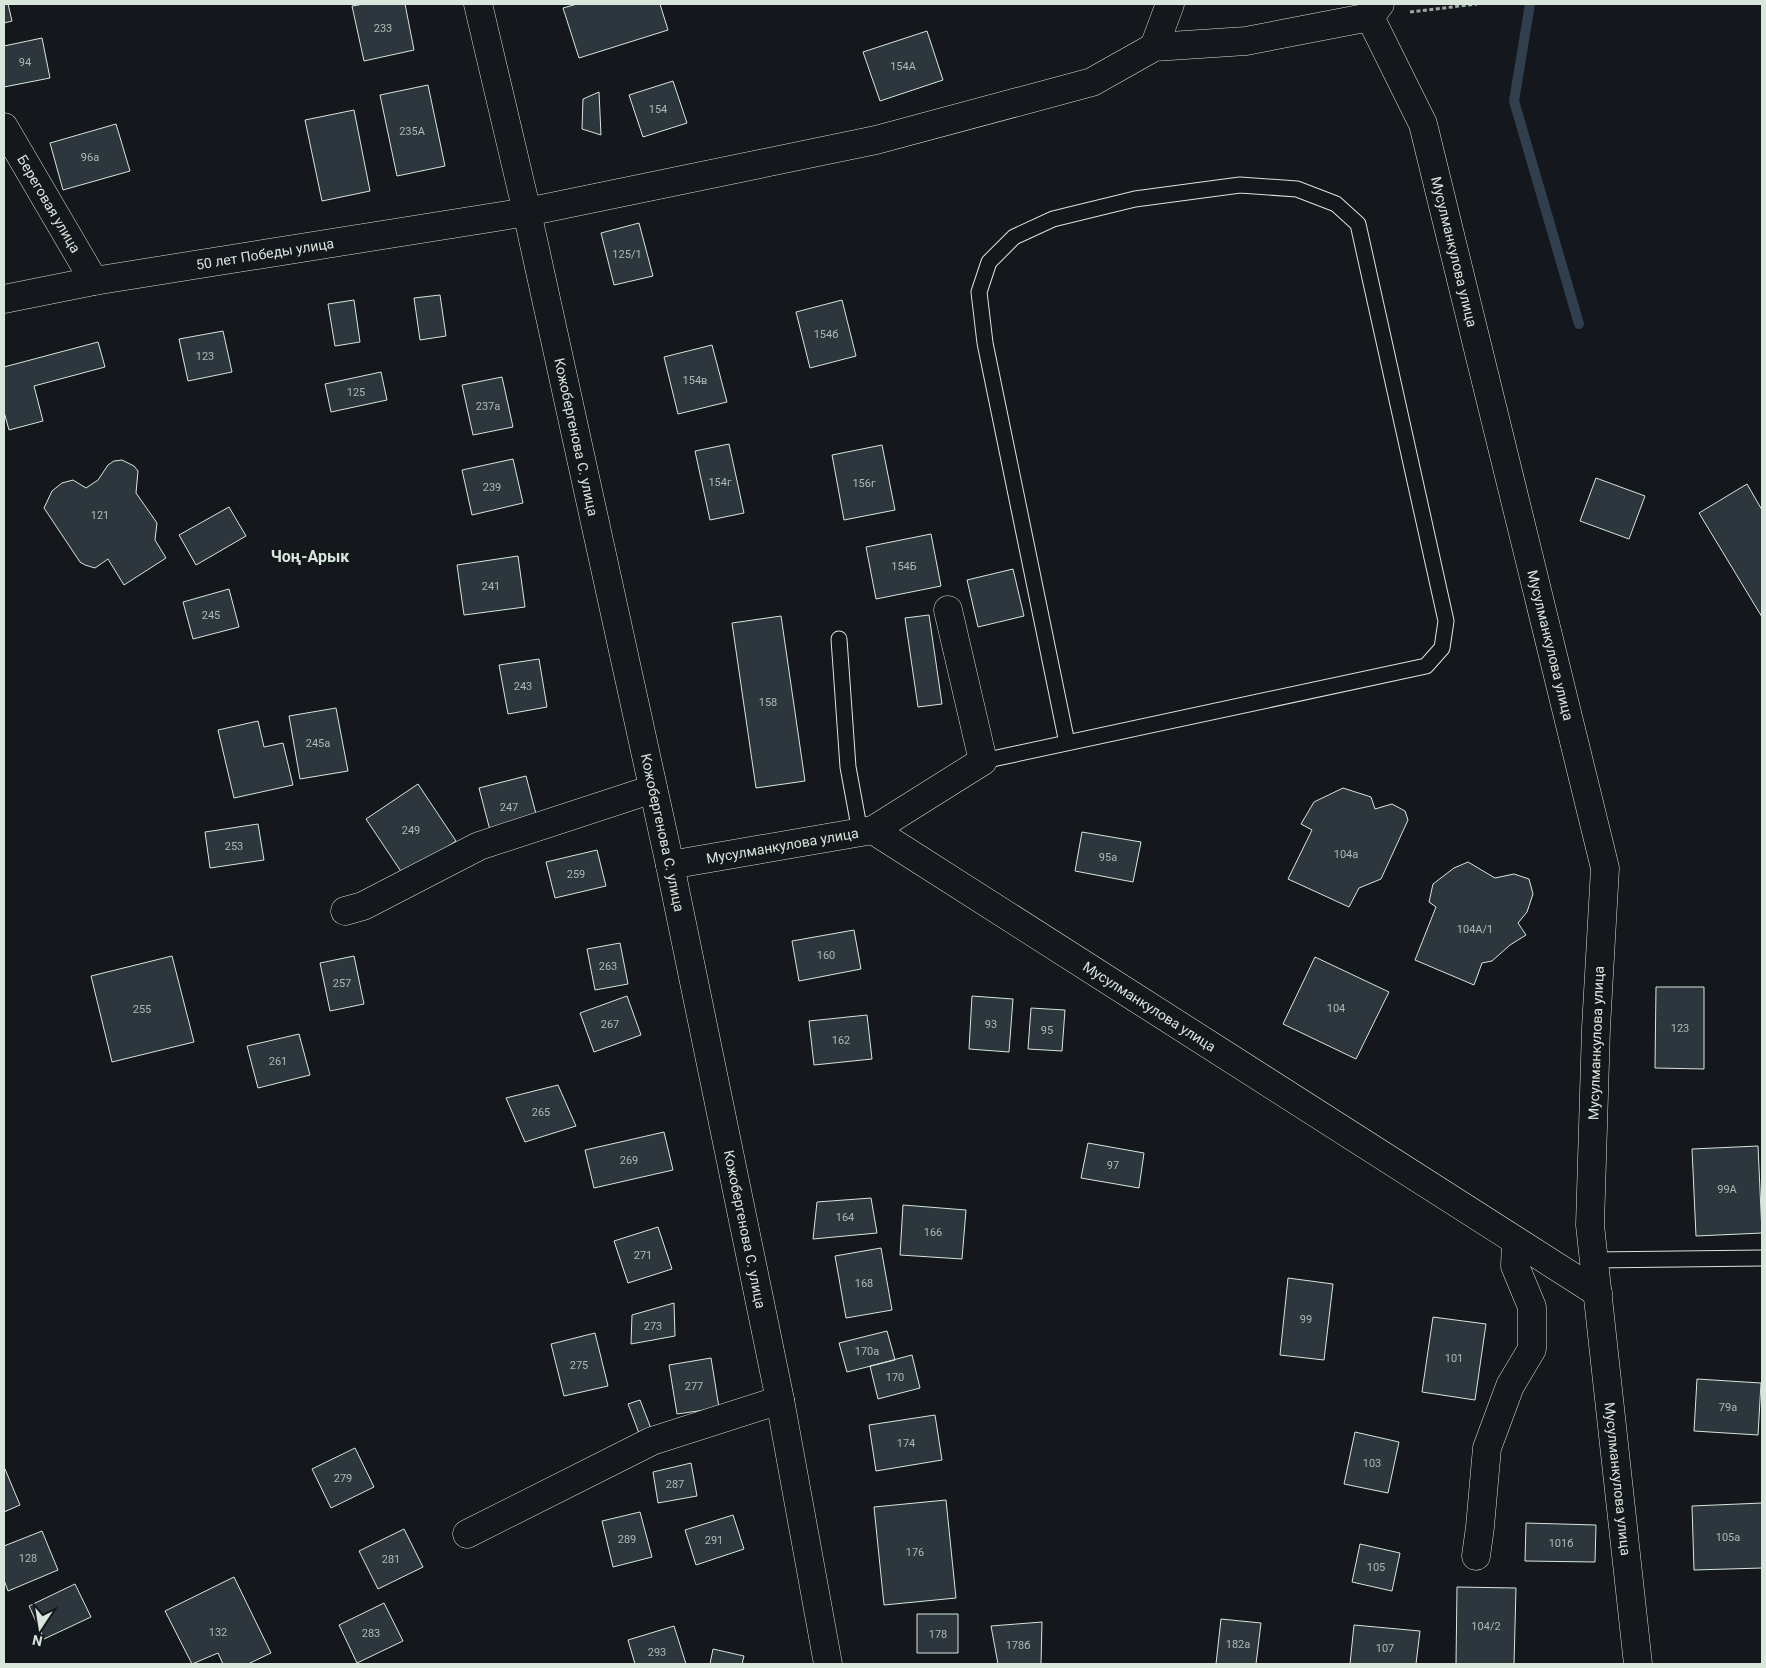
<svg xmlns="http://www.w3.org/2000/svg" width="1766" height="1668" viewBox="0 0 1766 1668" font-family="Roboto,sans-serif">
	<style>
		.lines { fill: none; stroke-linecap: round; stroke-linejoin: round }
		.stream { stroke: #2f3f4d; stroke-width: 10 }
		.building { fill: #2c363c; stroke: #d8e6dc }
		.service-casing { stroke: #d8e6dc; stroke-width: 17 }
		.minor-casing { stroke: #d8e6dc; stroke-width: 29 }
		.secondary-casing { stroke: #d8e6dc; stroke-width: 29 }
		.path { stroke: #9da8a2; stroke-width: 3; stroke-dasharray: 4 2.5; stroke-linecap: butt }
		.service { stroke: #14181c; stroke-width: 15 }
		.minor { stroke: #14181c; stroke-width: 28 }
		.secondary { stroke: #14181c; stroke-width: 28 }
		.labels { text-anchor: middle; dominant-baseline: central; stroke-width: 4; stroke-linejoin: round; paint-order: stroke }
		.number-label { font-size: 11px; fill: #adbab4 }
		.street-label { font-size: 14px; fill: #d8e6dc; stroke: #14181c }
		.quarter-label { font-size: 16px; font-weight: bold; fill: #d8e6dc; stroke: #14181c }
	</style>
	<rect width="100%" height="100%" fill="#14181c"/>
	<g class="lines">
		<path class="stream" d="M 1530,4 L 1514,101 L 1579,324"/>
	</g>
	<path class="building" d="M 4,4 L 8,4 L 12,21 L 4,23 Z
		M 364,4 L 405,4 L 414,50 L 364,61 L 352,6 Z
		M 577,4 L 660,4 L 668,30 L 579,58 L 563,8 Z
		M 927,31 L 943,80 L 880,101 L 863,52 Z
		M 42,38 L 50,78 L 4,87 L 4,46 Z
		M 673,81 L 687,123 L 643,137 L 629,95 Z
		M 428,85 L 445,166 L 397,176 L 380,95 Z
		M 599,92 L 601,135 L 582,129 L 583,99 Z
		M 354,110 L 370,191 L 322,201 L 305,120 Z
		M 116,124 L 130,171 L 63,190 L 50,143 Z
		M 639,223 L 653,276 L 614,285 L 601,233 Z
		M 440,295 L 446,336 L 420,340 L 414,298 Z
		M 354,300 L 360,342 L 335,346 L 328,304 Z
		M 842,300 L 856,356 L 810,368 L 796,312 Z
		M 223,331 L 232,372 L 188,381 L 179,339 Z
		M 98,342 L 105,367 L 34,386 L 43,421 L 9,430 L 4,412 L 4,367 Z
		M 712,345 L 727,402 L 678,414 L 664,357 Z
		M 381,372 L 387,400 L 331,412 L 325,384 Z
		M 502,377 L 513,427 L 473,435 L 462,385 Z
		M 729,444 L 744,513 L 710,520 L 695,451 Z
		M 882,445 L 895,510 L 844,520 L 832,455 Z
		M 513,459 L 523,503 L 472,515 L 462,470 Z
		M 122,460 L 134,466 L 138,471 L 136,493 L 157,523 L 155,540 L 166,558 L 124,585 L 108,559 L 95,568 L 85,565 L 80,562 L 44,508 L 52,491 L 62,483 L 73,480 L 86,488 L 98,480 L 108,465 L 114,461 Z
		M 1596,478 L 1645,496 L 1629,539 L 1580,521 Z
		M 1747,484 L 1762,510 L 1762,617 L 1699,513 Z
		M 229,507 L 246,536 L 196,565 L 179,535 Z
		M 931,534 L 941,586 L 876,599 L 866,547 Z
		M 518,556 L 525,607 L 464,615 L 457,565 Z
		M 1013,569 L 1024,616 L 978,627 L 967,580 Z
		M 229,589 L 239,627 L 193,639 L 183,602 Z
		M 929,615 L 942,704 L 918,707 L 905,618 Z
		M 781,616 L 805,781 L 756,788 L 732,623 Z
		M 539,659 L 547,707 L 508,714 L 499,665 Z
		M 336,708 L 348,771 L 300,779 L 289,716 Z
		M 258,721 L 264,747 L 283,743 L 293,785 L 234,798 L 218,730 Z
		M 526,776 L 539,825 L 492,838 L 479,788 Z
		M 418,784 L 456,841 L 404,876 L 366,819 Z
		M 1343,788 L 1371,797 L 1375,809 L 1392,804 L 1405,811 L 1408,820 L 1381,879 L 1359,888 L 1349,907 L 1288,879 L 1312,830 L 1301,824 L 1314,802 Z
		M 258,824 L 264,860 L 210,868 L 205,832 Z
		M 1082,832 L 1141,842 L 1133,882 L 1075,871 Z
		M 597,850 L 606,886 L 555,898 L 546,862 Z
		M 1468,862 L 1495,878 L 1514,874 L 1529,879 L 1533,894 L 1527,912 L 1518,923 L 1526,935 L 1510,945 L 1492,961 L 1482,963 L 1474,985 L 1415,960 L 1436,907 L 1429,902 L 1433,884 L 1454,868 Z
		M 854,930 L 861,969 L 799,981 L 792,941 Z
		M 620,943 L 628,984 L 595,990 L 587,949 Z
		M 172,956 L 194,1042 L 112,1062 L 91,976 Z
		M 354,956 L 364,1004 L 330,1011 L 320,963 Z
		M 1315,957 L 1389,992 L 1356,1059 L 1283,1024 Z
		M 1656,987 L 1704,987 L 1704,1069 L 1655,1068 Z
		M 627,996 L 641,1035 L 594,1052 L 580,1013 Z
		M 972,996 L 1013,999 L 1009,1052 L 969,1049 Z
		M 1031,1008 L 1065,1010 L 1062,1051 L 1028,1049 Z
		M 867,1015 L 872,1059 L 814,1065 L 809,1021 Z
		M 299,1034 L 310,1075 L 258,1088 L 247,1046 Z
		M 558,1085 L 576,1126 L 525,1142 L 506,1098 Z
		M 664,1132 L 673,1170 L 594,1188 L 585,1150 Z
		M 1088,1143 L 1144,1153 L 1139,1188 L 1081,1178 Z
		M 1758,1146 L 1762,1233 L 1696,1236 L 1692,1149 Z
		M 871,1198 L 877,1233 L 813,1239 L 817,1202 Z
		M 903,1205 L 966,1210 L 962,1259 L 900,1255 Z
		M 658,1227 L 672,1269 L 628,1283 L 614,1241 Z
		M 881,1248 L 892,1310 L 846,1318 L 835,1256 Z
		M 1288,1278 L 1333,1284 L 1324,1360 L 1280,1355 Z
		M 674,1303 L 675,1336 L 631,1344 L 632,1315 Z
		M 1433,1317 L 1486,1324 L 1475,1400 L 1422,1392 Z
		M 887,1331 L 895,1360 L 847,1372 L 839,1343 Z
		M 595,1333 L 608,1386 L 564,1396 L 551,1344 Z
		M 912,1355 L 920,1388 L 878,1399 L 870,1366 Z
		M 711,1358 L 719,1408 L 677,1414 L 669,1365 Z
		M 1697,1379 L 1761,1383 L 1758,1435 L 1694,1431 Z
		M 640,1400 L 652,1431 L 640,1436 L 628,1404 Z
		M 935,1415 L 942,1460 L 876,1471 L 869,1425 Z
		M 1355,1432 L 1399,1442 L 1388,1493 L 1344,1484 Z
		M 355,1448 L 374,1487 L 331,1508 L 312,1469 Z
		M 691,1463 L 697,1496 L 658,1503 L 653,1472 Z
		M 5,1469 L 20,1505 L 4,1512 L 4,1470 Z
		M 946,1500 L 956,1598 L 884,1605 L 874,1507 Z
		M 1762,1503 L 1762,1568 L 1694,1570 L 1692,1506 Z
		M 640,1512 L 652,1557 L 613,1567 L 602,1521 Z
		M 733,1515 L 744,1549 L 696,1565 L 685,1530 Z
		M 1526,1523 L 1596,1525 L 1595,1562 L 1525,1561 Z
		M 404,1529 L 423,1567 L 378,1589 L 359,1551 Z
		M 42,1531 L 58,1570 L 8,1591 L 4,1580 L 4,1546 Z
		M 1360,1544 L 1400,1553 L 1392,1591 L 1352,1582 Z
		M 234,1577 L 271,1653 L 248,1664 L 223,1664 L 218,1653 L 192,1664 L 165,1611 Z
		M 75,1584 L 91,1617 L 44,1639 L 29,1606 Z
		M 1457,1587 L 1516,1588 L 1514,1664 L 1456,1664 Z
		M 384,1603 L 403,1641 L 357,1663 L 339,1625 Z
		M 917,1614 L 958,1614 L 958,1653 L 917,1653 Z
		M 1221,1619 L 1261,1623 L 1256,1664 L 1216,1664 Z
		M 1042,1622 L 1041,1664 L 998,1664 L 991,1626 Z
		M 1354,1625 L 1420,1631 L 1416,1664 L 1350,1664 Z
		M 674,1626 L 686,1664 L 635,1664 L 628,1640 Z
		M 713,1649 L 744,1656 L 742,1664 L 710,1664 Z"/>
	<g class="lines">
		<g class="service-casing">
			<path id="service" d="M 839,639 L 848,767 L 860,832
				M 983,761 L 1426,666 L 1442,648 L 1446,621 L 1358,224 L 1336,204 L 1297,189 L 1240,185 L 1135,199 L 1053,219 L 1014,237 L 989,262 L 979,292 L 985,343 L 1067,743
				M 1594,1260 L 1762,1258"/>
		</g>
		<g class="minor-casing">
			<g id="minor">
				<path id="s1" d="M 1370,17 L 1423,124 L 1605,868 L 1596,1028 L 1590,1225 L 1638,1664"/>
				<path d="M 1154,47 L 1170,4"/>
				<path id="s2" d="M 4,127 L 94,281"/>
				<path d="M 527,212 L 876,140 L 1092,82 L 1154,47 L 1246,41 L 1370,17 L 1380,4"/>
				<path d="M 873,830 L 983,761 L 948,610"/>
				<path id="s3" d="M 670,865 L 873,830 L 1598,1293"/>
				<path d="M 345,911 L 363,906 L 479,846 L 653,789"/>
				<path d="M 467,1534 L 652,1441 L 780,1400"/>
				<path d="M 1476,1556 L 1480,1527 L 1487,1448 L 1510,1386 L 1532,1349 L 1532,1307 L 1515,1266 L 1516,1241"/>
			</g>
		</g>
		<g class="secondary-casing">
			<g id="secondary">
				<path id="s4" d="M 478,4 L 527,212 L 670,865 L 780,1400 L 828,1664"/>
				<path id="s5" d="M 4,299 L 94,281 L 527,212"/>
			</g>
		</g>
		<path class="path" d="M 1410,12 L 1477,4"/>
		<use href="#service" class="service"/>
		<use href="#minor" class="minor"/>
		<use href="#secondary" class="secondary"/>
	</g>
	<g class="labels">
		<g class="number-label">
			<text x="383" y="28">233</text>
			<text x="25" y="62">94</text>
			<text x="903" y="66">154А</text>
			<text x="658" y="109">154</text>
			<text x="412" y="131">235А</text>
			<text x="90" y="157">96а</text>
			<text x="627" y="254">125/1</text>
			<text x="826" y="334">154б</text>
			<text x="205" y="356">123</text>
			<text x="695" y="380">154в</text>
			<text x="356" y="392">125</text>
			<text x="488" y="406">237а</text>
			<text x="720" y="482">154г</text>
			<text x="864" y="483">156г</text>
			<text x="492" y="487">239</text>
			<text x="100" y="515">121</text>
			<text x="904" y="566">154Б</text>
			<text x="491" y="586">241</text>
			<text x="211" y="615">245</text>
			<text x="523" y="686">243</text>
			<text x="768" y="702">158</text>
			<text x="318" y="743">245а</text>
			<text x="509" y="807">247</text>
			<text x="411" y="830">249</text>
			<text x="234" y="846">253</text>
			<text x="1346" y="854">104а</text>
			<text x="1108" y="857">95а</text>
			<text x="576" y="874">259</text>
			<text x="1475" y="929">104А/1</text>
			<text x="826" y="955">160</text>
			<text x="608" y="966">263</text>
			<text x="342" y="983">257</text>
			<text x="1336" y="1008">104</text>
			<text x="142" y="1009">255</text>
			<text x="610" y="1024">267</text>
			<text x="991" y="1024">93</text>
			<text x="1680" y="1028">123</text>
			<text x="1047" y="1030">95</text>
			<text x="841" y="1040">162</text>
			<text x="278" y="1061">261</text>
			<text x="541" y="1112">265</text>
			<text x="629" y="1160">269</text>
			<text x="1113" y="1165">97</text>
			<text x="1727" y="1189">99А</text>
			<text x="845" y="1217">164</text>
			<text x="933" y="1232">166</text>
			<text x="643" y="1255">271</text>
			<text x="864" y="1283">168</text>
			<text x="1306" y="1319">99</text>
			<text x="653" y="1326">273</text>
			<text x="867" y="1351">170а</text>
			<text x="1454" y="1358">101</text>
			<text x="579" y="1365">275</text>
			<text x="895" y="1377">170</text>
			<text x="694" y="1386">277</text>
			<text x="1728" y="1407">79а</text>
			<text x="906" y="1443">174</text>
			<text x="1372" y="1463">103</text>
			<text x="343" y="1478">279</text>
			<text x="675" y="1484">287</text>
			<text x="1728" y="1537">105а</text>
			<text x="627" y="1539">289</text>
			<text x="714" y="1540">291</text>
			<text x="1561" y="1543">101б</text>
			<text x="915" y="1552">176</text>
			<text x="28" y="1558">128</text>
			<text x="391" y="1559">281</text>
			<text x="1376" y="1567">105</text>
			<text x="1486" y="1626">104/2</text>
			<text x="218" y="1632">132</text>
			<text x="371" y="1633">283</text>
			<text x="938" y="1634">178</text>
			<text x="1238" y="1644">182а</text>
			<text x="1018" y="1645">178б</text>
			<text x="1385" y="1648">107</text>
			<text x="657" y="1652">293</text>
		</g>
		<g class="street-label">
			<text stroke="none"><textPath href="#s2" startOffset="89">Береговая улица</textPath></text>
			<text stroke="none"><textPath href="#s1" startOffset="251">Мусулманкулова улица</textPath></text>
			<text stroke="none"><textPath href="#s5" startOffset="265">50 лет Победы улица</textPath></text>
			<text stroke="none"><textPath href="#s4" startOffset="444">Кожобергенова С. улица</textPath></text>
			<text stroke="none"><textPath href="#s1" startOffset="656">Мусулманкулова улица</textPath></text>
			<text stroke="none"><textPath href="#s4" startOffset="849">Кожобергенова С. улица</textPath></text>
			<text stroke="none"><textPath href="#s3" startOffset="114">Мусулманкулова улица</textPath></text>
			<text stroke="none"><textPath href="#s3" startOffset="534">Мусулманкулова улица</textPath></text>
			<text transform="translate(1596 1043) rotate(-88)">Мусулманкулова улица</text>
			<text stroke="none"><textPath href="#s4" startOffset="1254">Кожобергенова С. улица</textPath></text>
			<text stroke="none"><textPath href="#s1" startOffset="1498">Мусулманкулова улица</textPath></text>
		</g>
		<g class="quarter-label">
			<text x="310" y="556">Чоң-Арык</text>
		</g>
	</g>
	<rect width="1766" height="1668" fill="none" stroke="#d8e6dc" stroke-width="10"/>
	<g transform="translate(40 1628) rotate(192)" stroke="#14181c" stroke-width="4" paint-order="stroke">
	<path d="M0-4L9 19L0 12L-9 19Z" fill="#d8e6dc"/>
	<text y="-8" font-size="14" font-weight="bold" text-anchor="middle" fill="#d8e6dc">N</text>
	</g>
</svg>
